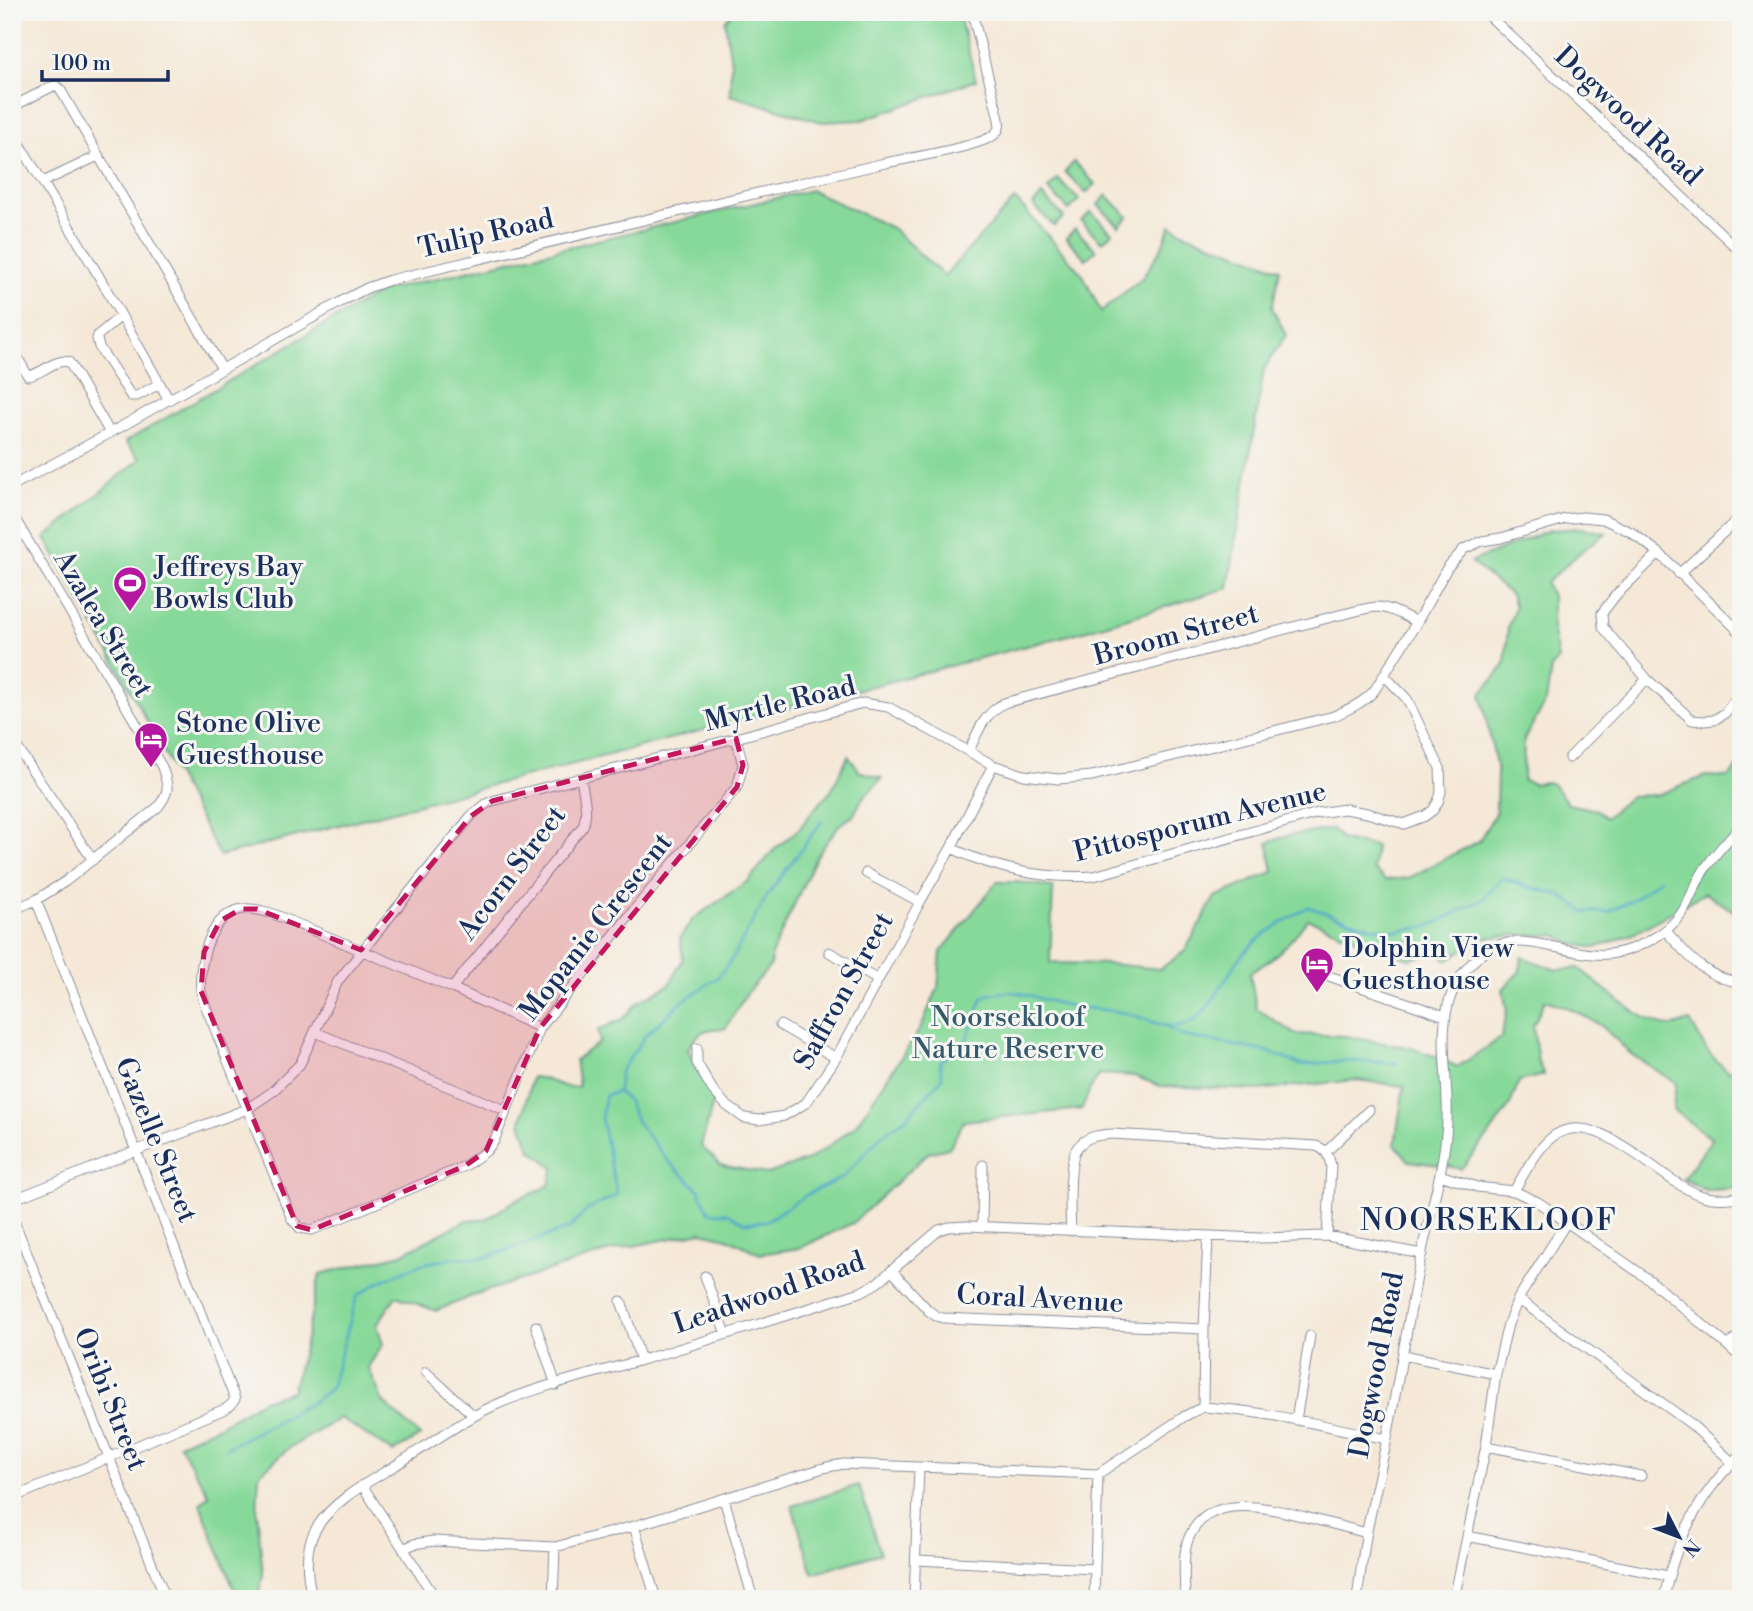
<svg xmlns="http://www.w3.org/2000/svg" width="1753" height="1611" viewBox="0 0 1753 1611" font-family="'Libre Bodoni',serif">
	<style>
		.green { fill: #87d99a; stroke: #51847c; stroke-width: 2 }
		.lines { fill: none; stroke-linecap: round; stroke-linejoin: round }
		.stream { stroke: #4ba6c9; stroke-width: 2.5 }
		.street-casing { stroke: #888c9a; stroke-width: 11 }
		.street { stroke: #fff; stroke-width: 9 }
		.marked { fill: #c2185b; fill-opacity: 0.2; stroke: #c2185b; stroke-width: 5; stroke-dasharray: 14 9; stroke-linejoin: round }
		.labels { text-anchor: middle; dominant-baseline: central; stroke-width: 6; stroke-linejoin: round; paint-order: stroke }
		.street-label { font-size: 28px; fill: #1b2f5e; stroke: #f6f6f2 }
		.poi-label { font-size: 28px; fill: #1b2f5e; stroke: #f6f6f2; text-anchor: start }
		.park-label { font-size: 28px; fill: #365a6d; stroke: #f6f6f2 }
		.neighbourhood-label { font-size: 30px; letter-spacing: 2px; fill: #1b2f5e; stroke: #f6f6f2 }
	</style>
	<rect width="100%" height="100%" fill="#f6f6f2"/>
	<filter id="ink" filterUnits="userSpaceOnUse"><feTurbulence type="fractalNoise" baseFrequency=".0143" numOctaves="2"/><feDisplacementMap in="SourceGraphic" scale="14" xChannelSelector="R" yChannelSelector="G"/><feConvolveMatrix kernelMatrix="1 2 1 2 8 2 1 2 1" color-interpolation-filters="sRGB"/></filter>
	<filter id="wash" filterUnits="userSpaceOnUse"><feTurbulence type="fractalNoise" baseFrequency=".00686" numOctaves="4" result="noise"/><feDisplacementMap in="SourceGraphic" scale="28" xChannelSelector="R" yChannelSelector="G"/><feGaussianBlur stdDeviation="1.57" result="paint"/><feColorMatrix in="noise" values="0 0 0 0 0 0 0 0 0 0 0 0 0 0 0 0 0 1.4 0 .05"/><feComposite in="paint" operator="in"/></filter>
	<g filter="url(#wash)">
		<rect width="100%" height="100%" fill="#f5e8d7"/>
		<path class="green" d="M 733,12 L 958,12 L 976,80 L 862,120 L 821,122 L 730,95 L 731,63 L 725,21 Z
			M 1074,162 L 1095,184 L 1086,193 L 1065,172 Z
			M 1058,179 L 1079,200 L 1069,210 L 1048,189 Z
			M 811,190 L 892,228 L 944,276 L 1015,199 L 1083,275 L 1101,312 L 1142,278 L 1161,249 L 1171,225 L 1188,235 L 1280,269 L 1272,308 L 1286,335 L 1264,369 L 1228,588 L 1084,631 L 220,856 L 121,673 L 45,538 L 140,459 L 125,442 L 382,291 Z
			M 1042,195 L 1064,217 L 1054,226 L 1033,205 Z
			M 1107,195 L 1128,217 L 1119,226 L 1098,205 Z
			M 1091,212 L 1112,233 L 1102,242 L 1081,221 Z
			M 1075,229 L 1096,250 L 1086,259 L 1066,238 Z
			M 1581,528 L 1606,533 L 1584,549 L 1546,583 L 1552,596 L 1552,627 L 1558,659 L 1551,668 L 1546,702 L 1524,739 L 1523,780 L 1534,784 L 1546,782 L 1553,784 L 1568,804 L 1597,810 L 1605,818 L 1631,796 L 1657,795 L 1706,776 L 1729,777 L 1741,762 L 1741,914 L 1732,910 L 1705,893 L 1633,934 L 1595,948 L 1573,944 L 1556,935 L 1515,935 L 1476,939 L 1447,961 L 1437,952 L 1410,959 L 1380,949 L 1308,919 C 1290,943 1277,957 1250,973 L 1256,1008 L 1295,1034 L 1345,1036 L 1411,1048 L 1440,1058 L 1457,1067 L 1501,1038 L 1507,1012 L 1503,989 L 1520,971 L 1522,957 L 1557,970 L 1579,968 C 1600,985 1647,1029 1674,1026 C 1679,1025 1685,1022 1690,1021 L 1707,1051 L 1727,1071 L 1741,1069 L 1741,1185 L 1730,1189 L 1705,1190 L 1683,1179 L 1712,1139 L 1673,1110 L 1676,1083 L 1631,1054 L 1602,1026 L 1569,1008 L 1545,1000 L 1533,1026 L 1538,1062 L 1544,1075 L 1519,1081 L 1510,1105 L 1489,1135 L 1461,1169 L 1448,1166 L 1409,1161 L 1395,1144 L 1404,1086 L 1356,1080 L 1257,1090 L 1160,1086 L 1134,1076 L 1100,1074 L 1090,1089 L 1082,1109 L 964,1121 L 949,1148 L 928,1153 L 853,1223 L 800,1248 L 760,1254 L 727,1238 L 702,1232 L 613,1250 L 477,1294 L 436,1311 L 396,1296 L 377,1325 L 383,1344 L 368,1367 L 383,1402 L 420,1436 L 393,1452 L 340,1418 L 288,1449 L 259,1474 L 257,1511 L 263,1576 L 257,1599 L 238,1599 L 200,1504 L 209,1495 L 179,1444 L 219,1426 L 263,1400 L 292,1391 L 304,1348 L 320,1274 L 402,1254 L 467,1220 L 486,1219 L 518,1199 L 539,1191 L 549,1185 L 554,1168 L 530,1149 L 521,1122 L 532,1077 C 550,1077 562,1091 579,1086 L 575,1060 L 600,1042 L 598,1030 L 623,1019 L 638,1002 L 669,985 L 683,959 L 680,938 L 693,919 L 749,880 L 774,850 L 800,828 L 811,813 L 831,791 L 848,756 L 857,767 L 858,771 L 882,778 L 862,799 L 853,816 L 839,825 L 816,857 L 771,955 L 771,965 L 747,993 L 725,1029 C 705,1028 698,1031 688,1049 L 695,1066 L 715,1096 L 701,1146 L 721,1165 L 767,1174 L 808,1160 L 825,1149 L 855,1126 L 920,1029 L 938,988 L 941,952 L 997,882 L 1017,882 L 1053,887 L 1050,963 L 1111,964 L 1160,969 L 1185,951 L 1215,897 L 1273,872 L 1268,843 L 1286,836 L 1332,829 L 1342,840 L 1376,846 L 1373,869 L 1385,880 L 1409,878 L 1479,841 L 1496,812 L 1497,770 L 1481,694 L 1505,665 L 1508,627 L 1515,607 L 1511,595 L 1471,562 L 1549,530 Z
			M 859,1485 L 880,1553 L 813,1574 L 792,1506 Z"/>
		<g class="lines">
			<path class="stream" d="M 1167,1028 L 1183,1036 L 1269,1052 L 1301,1065 L 1342,1061 L 1396,1063
				M 618,1092 L 620,1072 L 645,1036 L 678,1005 L 718,977 L 732,959 L 767,896 L 822,821
				M 226,1448 L 313,1402 L 331,1388 L 357,1296 L 377,1283 L 421,1264 L 454,1258 L 484,1258 L 570,1228 L 587,1210 L 617,1195 L 601,1117 L 606,1095 L 618,1092 L 627,1100 L 637,1122 L 668,1161 L 699,1190 L 709,1212 L 728,1213 L 745,1223 L 766,1221 L 808,1194 L 842,1178 L 882,1135 L 905,1119 L 942,1078 L 940,1062 L 965,1043 L 983,997 C 1015,984 1035,1000 1066,1005 C 1086,1009 1106,1009 1125,1013 C 1146,1017 1164,1032 1187,1024 C 1209,1017 1227,972 1243,954 C 1261,934 1285,921 1308,907 L 1367,926 L 1393,931 L 1428,927 L 1483,899 L 1503,878 L 1525,886 L 1560,895 L 1585,912 L 1609,912 L 1635,898 L 1660,879"/>
		</g>
	</g>
	<g filter="url(#ink)">
		<g class="lines">
			<g class="street-casing">
				<path id="street" d="M 1485,12 L 1741,252
					M 12,107 L 51,87 L 56,86 L 60,89 L 222,369
					M 12,131 L 97,273 L 169,400
					M 43,182 L 98,156
					M 121,316 L 98,335 L 97,339 L 99,347 L 131,396 L 137,396 L 159,384
					M 12,348 L 28,376 C 43,374 54,358 69,362 L 110,433
					M 12,486 L 110,433 L 344,300 L 367,288 L 390,280 L 885,163 C 905,159 984,146 995,134 C 1000,129 1000,125 999,119 L 972,12
					M 12,514 L 162,767 C 168,786 171,790 158,807 L 66,881 L 36,900 L 12,910
					M 1659,553 L 1616,595 L 1602,613 L 1603,627 L 1608,633 L 1647,679 L 1692,720 L 1704,721 L 1714,720 L 1725,713 L 1741,692
					M 1679,574 L 1739,518
					M 12,740 L 93,860
					M 969,751 C 978,731 984,714 1004,703 L 1339,615 C 1351,613 1366,607 1379,607 C 1392,608 1406,617 1417,622
					M 1569,758 L 1647,679
					M 951,848 C 998,870 1041,879 1094,876 L 1318,813 L 1345,809 L 1367,813 L 1404,824 L 1425,816 L 1433,810 L 1438,802 L 1441,792 L 1440,768 L 1407,699 L 1385,676
					M 866,873 L 920,902
					M 1666,931 C 1687,955 1707,980 1741,982
					M 829,952 L 878,980
					M 1323,974 L 1445,1016
					M 452,988 L 583,826 C 589,811 583,794 581,778
					M 780,1025 L 836,1058
					M 540,1028 L 452,988 L 271,913 C 262,911 253,908 244,909 C 210,912 198,963 201,991 C 202,996 204,1002 206,1007 L 292,1219 L 300,1228 L 312,1230 L 465,1166 L 486,1151 L 494,1141 L 540,1028 L 634,910 L 737,787 L 743,765 L 736,738
					M 315,1032 L 505,1110
					M 697,1048 L 697,1063 L 712,1089 L 726,1105 L 744,1118 L 759,1120 L 784,1116 L 806,1103 L 836,1058 L 920,902 L 951,848 L 993,765
					M 1326,1152 L 1369,1110
					M 1440,1175 L 1477,1187 L 1514,1191 L 1538,1202 L 1651,1281 L 1728,1346 L 1741,1358
					M 1514,1191 C 1524,1174 1538,1146 1555,1135 C 1600,1106 1661,1184 1703,1196 C 1715,1200 1728,1198 1741,1197
					M 12,1200 L 135,1151 L 247,1109 L 272,1092 L 300,1064 L 338,981 L 471,816 L 486,804 L 492,801 L 736,738 L 863,703 L 888,707 L 993,765 L 1024,775 L 1058,779 L 1092,776 L 1334,716 C 1349,709 1363,703 1374,691 L 1417,622 L 1447,568 L 1464,549 L 1482,541 L 1501,538 L 1565,519 L 1583,517 L 1603,519 L 1631,532 L 1659,553 L 1741,633
					M 12,1216 L 166,1599
					M 982,1227 L 983,1165
					M 1071,1231 C 1070,1215 1068,1160 1077,1148 C 1086,1136 1098,1135 1112,1134 L 1316,1146 C 1326,1149 1329,1156 1331,1166 L 1327,1236
					M 892,1271 L 929,1311 L 936,1316 L 943,1318 L 1204,1329
					M 705,1276 L 726,1334
					M 1518,1299 L 1691,1424 L 1732,1462
					M 621,1301 L 641,1360
					M 536,1326 L 556,1385
					M 1728,1346 L 1741,1333
					M 1403,1355 L 1496,1374
					M 426,1372 L 474,1416
					M 1203,1407 C 1265,1411 1326,1426 1387,1439
					M 1203,1407 L 1204,1329 L 1208,1236
					M 1296,1420 L 1310,1336
					M 1486,1446 L 1641,1476
					M 362,1485 L 436,1599
					M 12,1498 L 225,1409 L 231,1405 L 235,1399 L 36,900
					M 724,1499 L 753,1599
					M 634,1526 L 656,1599
					M 1467,1536 L 1668,1576
					M 403,1549 L 414,1544 L 433,1541 L 555,1547 L 634,1526 L 827,1467 L 844,1464 L 1098,1474 L 1185,1416 L 1203,1407
					M 916,1560 L 1094,1569
					M 312,1599 C 307,1575 303,1549 317,1527 C 334,1500 370,1481 396,1465 C 427,1446 458,1423 491,1407 C 537,1386 589,1375 638,1361 C 713,1339 787,1315 861,1292 L 877,1283 L 939,1230 L 949,1227 L 967,1226 L 1260,1238 L 1327,1236 L 1422,1254
					M 553,1599 L 555,1547
					M 914,1599 L 919,1468
					M 1094,1599 L 1098,1474
					M 1185,1599 C 1185,1580 1182,1557 1188,1540 C 1207,1490 1271,1508 1309,1518 C 1328,1523 1347,1528 1367,1533
					M 1357,1599 C 1360,1576 1363,1553 1367,1531 C 1373,1500 1381,1469 1387,1438 C 1399,1377 1409,1316 1421,1256 C 1430,1211 1445,1167 1447,1121 C 1450,1062 1426,1003 1478,957 C 1512,926 1556,952 1594,954 C 1612,956 1629,951 1645,943 C 1661,935 1675,925 1684,909 C 1692,895 1697,880 1706,867 C 1716,853 1728,839 1741,827
					M 1454,1599 L 1486,1446 L 1496,1374 L 1508,1324 L 1518,1299 L 1566,1223
					M 1664,1599 C 1674,1543 1700,1493 1741,1454"/>
			</g>
			<use href="#street" class="street"/>
		</g>
	</g>
	<path class="marked" d="M 736,738 L 743,765 L 737,787 L 540,1028 L 486,1151 L 465,1166 L 312,1230 L 297,1226 L 201,991 L 204,952 L 220,921 L 241,909 L 257,909 L 361,950 L 471,816 L 492,801 Z"/>
	<defs>
		<g id="stadium-pin" transform="scale(1.75)"><path d="M0 17L-7.5 6A9.5 9.5 0 1 1 7.5 6Z" fill="#b5179e" stroke="#f6f6f2"/><path d="M0-5a6.5 5 0 1 0 0 10a6.5 5 0 1 0 0-10ZM-3.5-1.8h7v3.6h-7Z" fill="#fff"/></g>
		<g id="hotel-pin" transform="scale(1.75)"><path d="M0 17L-7.5 6A9.5 9.5 0 1 1 7.5 6Z" fill="#b5179e" stroke="#f6f6f2"/><path d="M-6-4.5h1.5V1H6V5H4.5V3h-9V5H-6ZM-4 0a1.8 1.8 0 1 1 3.6 0ZM.5 0V-2.5h3Q6-2.5 6 0Z" fill="#fff"/></g>
	</defs>
	<g fill-rule="evenodd">
		<use href="#stadium-pin" x="130" y="583"/>
		<use href="#hotel-pin" x="151" y="739"/>
		<use href="#hotel-pin" x="1317" y="964"/>
	</g>
	<g class="labels">
		<g class="street-label">
			<text transform="translate(1628 116) rotate(43)">Dogwood Road</text>
			<text transform="translate(486 234) rotate(-13)">Tulip Road</text>
			<text transform="translate(103 624) rotate(59)">Azalea Street</text>
			<text transform="translate(1176 635) rotate(-15)">Broom Street</text>
			<text transform="translate(780 704) rotate(-14)">Myrtle Road</text>
			<text transform="translate(1200 822) rotate(-14)">Pittosporum Avenue</text>
			<text transform="translate(512 873) rotate(-53)">Acorn Street</text>
			<text transform="translate(596 927) rotate(-52)">Mopanie Crescent</text>
			<text transform="translate(844 991) rotate(-61)">Saffron Street</text>
			<text transform="translate(156 1140) rotate(68)">Gazelle Street</text>
			<text transform="translate(769 1293) rotate(-19)">Leadwood Road</text>
			<text transform="translate(1040 1299) rotate(3)">Coral Avenue</text>
			<text transform="translate(1377 1365) rotate(-79)">Dogwood Road</text>
			<text transform="translate(110 1399) rotate(68)">Oribi Street</text>
		</g>
		<g class="poi-label">
			<text x="154" y="567">Jeffreys Bay<tspan x="154" dy="32">Bowls Club</tspan></text>
			<text x="176" y="723">Stone Olive<tspan x="176" dy="32">Guesthouse</tspan></text>
			<text x="1342" y="948">Dolphin View<tspan x="1342" dy="32">Guesthouse</tspan></text>
		</g>
		<g class="park-label">
			<text x="1008" y="1017">Noorsekloof<tspan x="1008" dy="32">Nature Reserve</tspan></text>
		</g>
		<g class="neighbourhood-label">
			<text x="1489" y="1221">NOORSEKLOOF</text>
		</g>
	</g>
	<rect width="1753" height="1611" fill="none" stroke="#f6f6f2" stroke-width="42"/>
	<g transform="translate(1679 1537) rotate(132)" stroke="#f6f6f2" stroke-width="5" paint-order="stroke">
	<path d="M0-5L12 26L0 18L-12 26Z" fill="#1b2f5e"/>
	<text y="-10" font-size="19" font-weight="bold" text-anchor="middle" fill="#1b2f5e">N</text>
	</g>
	<path d="M42 70v10h126v-10" fill="none" stroke="#1b2f5e" stroke-width="3.5"/>
	<text x="52" y="70" font-size="21" fill="#1b2f5e" stroke="#f6f6f2" stroke-width="5" paint-order="stroke">100 m</text>
</svg>
